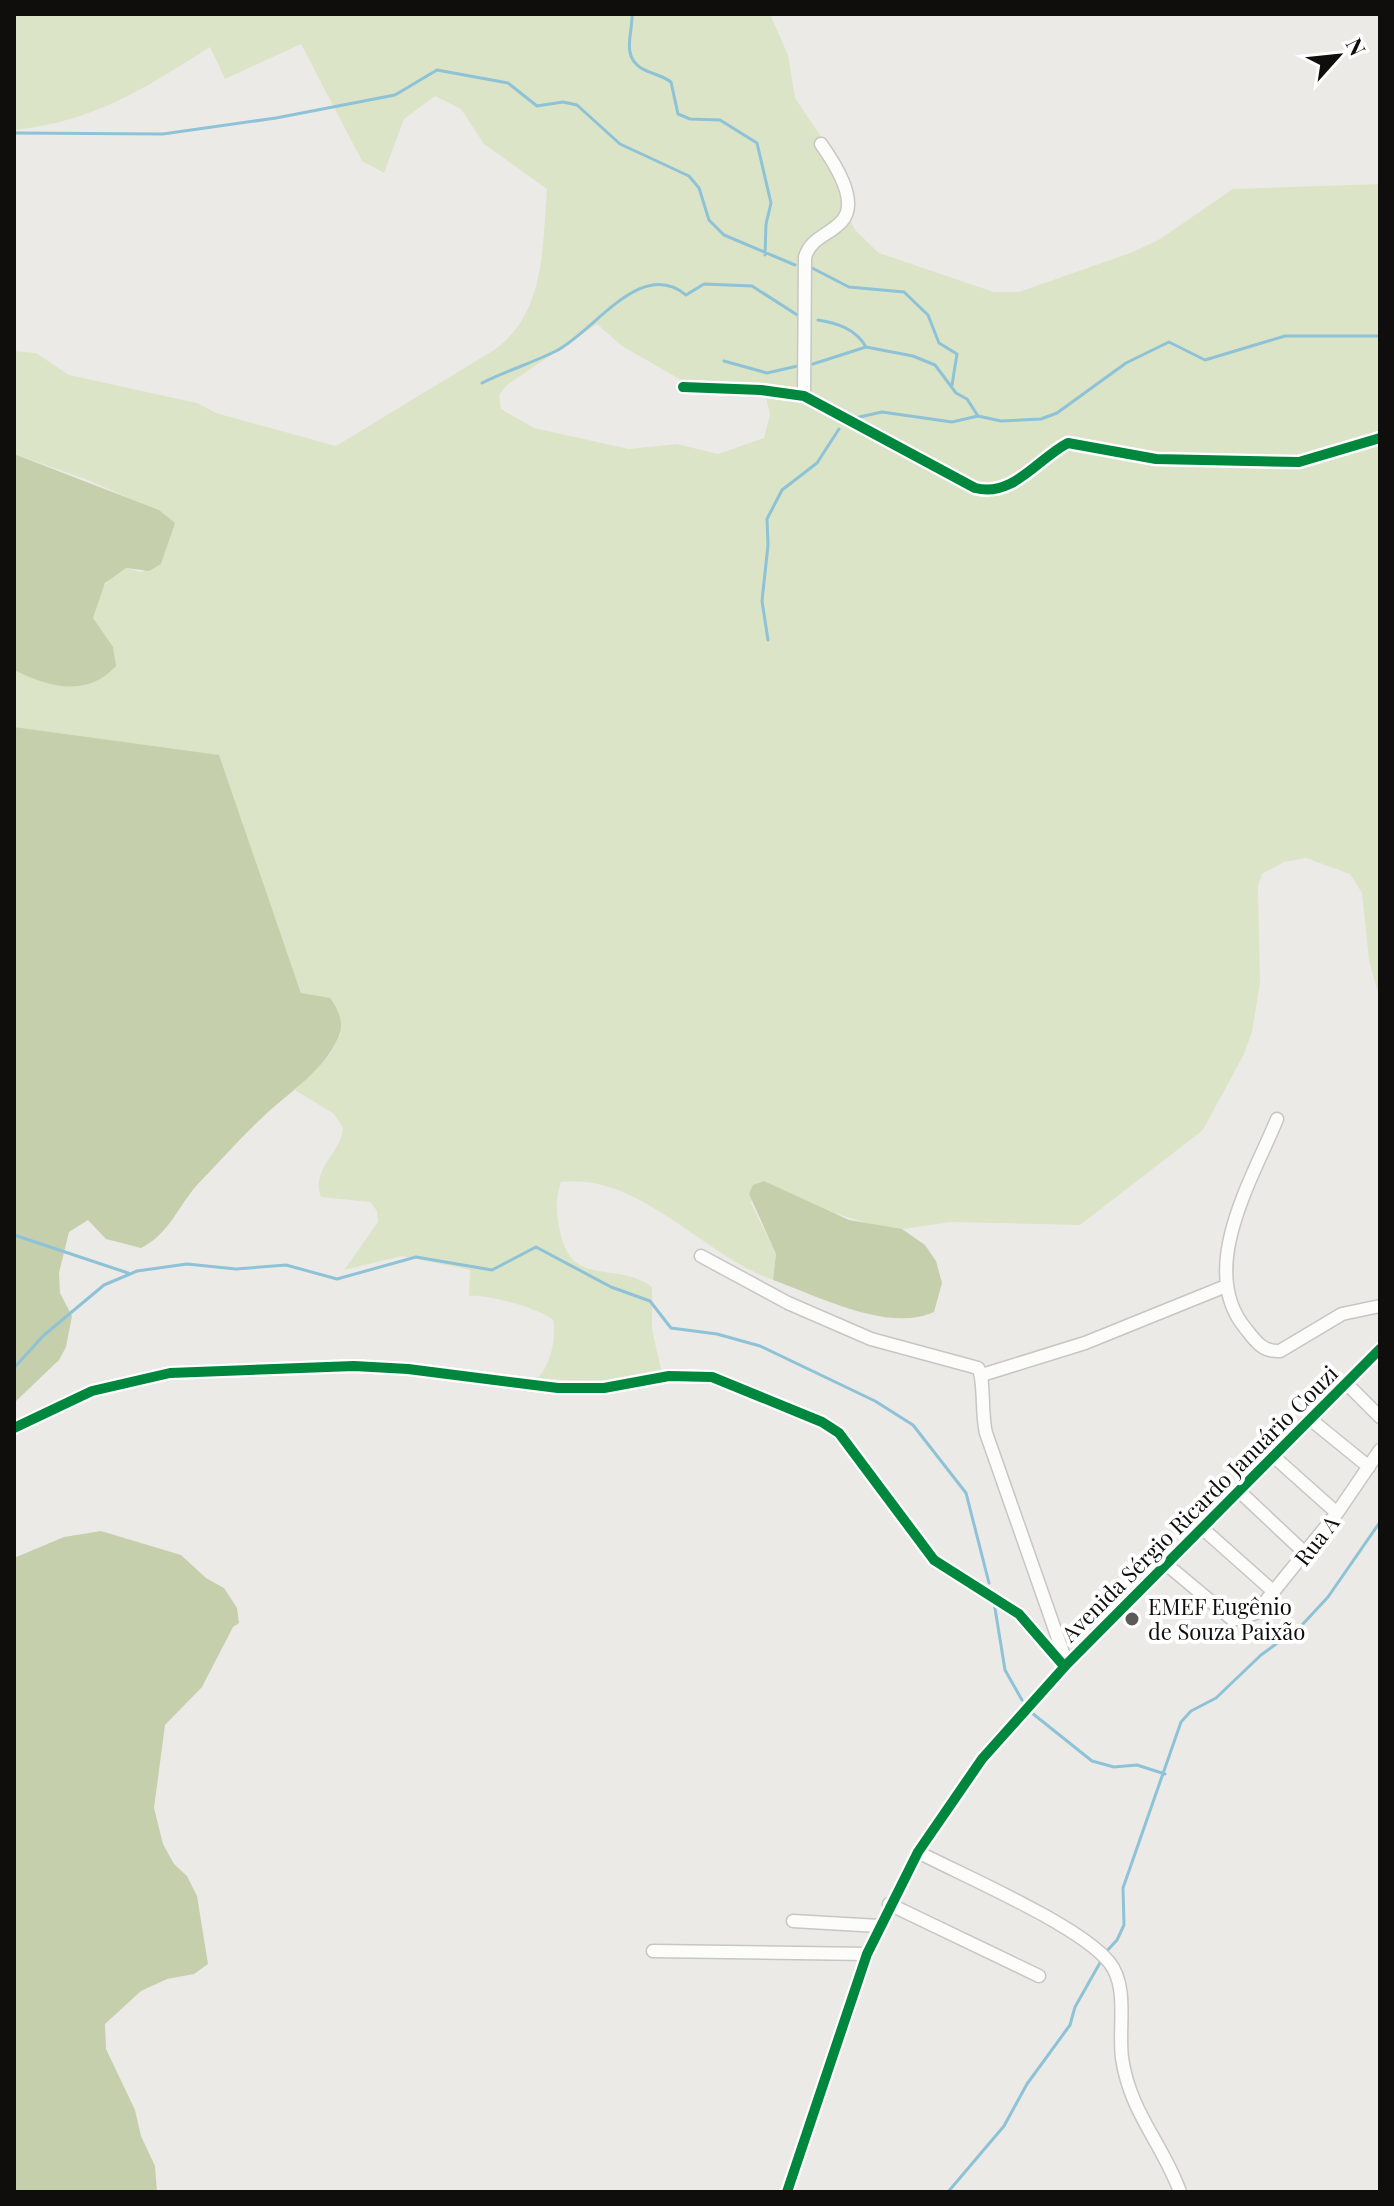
<svg xmlns="http://www.w3.org/2000/svg" width="1394" height="2206" viewBox="0 0 1394 2206" font-family="'Playfair Display',serif">
	<style>
		.green { fill: #dce4c7; fill-rule: evenodd }
		.forest { fill: #c5cfac }
		.lines { fill: none; stroke-linecap: round; stroke-linejoin: round }
		.stream { stroke: #8ec2d6; stroke-width: 3 }
		.minor-casing { stroke: #c8c6c4; stroke-width: 15 }
		.minor { stroke: #fcfcfb; stroke-width: 12 }
		.cycleway-casing { stroke: #fff; stroke-width: 15 }
		.cycleway { stroke: #00873e; stroke-width: 10 }
		.poi-dot { fill: #5d5b59; stroke: #fff; stroke-width: 3 }
		.labels { text-anchor: middle; dominant-baseline: central; stroke-width: 8; stroke-linejoin: round; paint-order: stroke }
		.street-label { font-size: 22px; fill: #100e0d; stroke: #fff }
		.poi-label { font-size: 22px; fill: #100e0d; stroke: #fff; text-anchor: start }
	</style>
	<rect width="100%" height="100%" fill="#eceae7"/>
	<path class="green" d="M 14,14 L 770,14 L 788,55 L 795,98 L 844,171 L 851,223 L 857,232 L 879,253 L 994,292 L 1019,292 L 1133,252 L 1160,239 L 1233,189 L 1380,184 L 1380,1001 L 1369,960 L 1362,893 L 1350,874 L 1306,858 L 1284,862 L 1262,874 L 1258,886 L 1260,983 L 1252,1032 L 1244,1054 L 1203,1130 L 1080,1225 L 951,1222 L 902,1229 L 883,1228 L 817,1208 L 764,1181 L 758,1183 L 751,1203 L 776,1254 L 773,1280 C 703,1255 638,1172 561,1182 C 555,1200 556,1212 560,1231 C 571,1289 616,1260 652,1287 L 652,1329 L 662,1374 L 611,1383 L 537,1378 C 550,1369 557,1335 553,1320 C 542,1309 484,1293 469,1296 L 470,1270 L 402,1256 L 344,1270 L 378,1222 L 377,1211 L 370,1202 L 321,1197 C 310,1169 341,1154 343,1128 L 334,1114 L 295,1090 L 329,1055 L 341,1033 L 309,996 L 301,993 L 219,756 L 14,727 L 14,670 L 18,672 L 115,654 L 93,618 C 95,597 106,576 126,568 L 141,572 L 161,564 L 166,549 L 140,503 L 88,480 L 14,454 L 14,351 L 36,353 L 69,375 L 197,403 L 216,413 L 336,446 L 494,350 C 546,313 542,247 547,189 L 484,144 L 461,109 L 435,96 L 404,119 L 384,173 L 362,161 L 301,44 L 225,79 L 210,47 C 144,89 93,122 14,130 ZM 597,324 L 622,346 L 690,385 L 764,389 L 770,414 L 764,438 L 718,454 L 677,444 L 629,449 L 534,428 L 501,409 L 499,395 L 507,385 Z"/>
	<path class="forest" d="M 14,454 L 159,510 L 175,523 L 161,564 L 149,571 L 126,568 L 105,583 L 93,618 L 113,647 L 116,666 C 87,698 49,687 14,670 Z
		M 14,727 L 219,755 L 301,993 L 330,998 C 339,1010 345,1024 338,1038 C 323,1071 292,1090 266,1114 C 242,1136 220,1161 197,1185 C 177,1208 169,1234 141,1248 L 106,1239 L 88,1220 L 69,1232 L 59,1273 L 60,1293 L 72,1316 L 66,1347 L 59,1360 L 14,1403 Z
		M 764,1181 L 849,1220 L 902,1229 L 925,1245 L 936,1261 L 942,1283 L 934,1312 C 888,1333 818,1296 773,1280 L 776,1254 L 749,1194 L 753,1185 Z
		M 101,1531 L 181,1555 L 206,1578 L 224,1588 L 237,1608 L 239,1623 L 233,1627 L 202,1687 L 165,1725 L 154,1808 L 163,1844 L 174,1864 L 187,1876 L 197,1896 L 208,1964 L 194,1974 L 167,1979 L 141,1991 L 105,2024 L 106,2049 L 135,2110 L 141,2136 L 155,2166 L 157,2192 L 14,2192 L 14,1558 L 64,1537 Z"/>
	<g class="lines">
		<path class="stream" d="M 632,14 C 633,33 621,55 641,68 C 651,74 662,75 671,82 L 678,114 L 690,119 L 720,120 L 757,143 L 771,203 L 766,224 L 765,255
			M 14,133 L 163,134 L 276,118 L 395,95 L 437,70 L 508,83 L 537,106 L 563,102 L 577,105 L 620,144 L 689,176 L 699,188 L 709,220 L 724,235 L 795,265
			M 812,268 L 849,287 L 904,292 L 928,315 L 939,343 L 957,354 L 952,385
			M 818,320 C 837,323 856,329 866,347
			M 724,361 L 767,373 L 802,365
			M 813,364 L 866,347 L 913,356 L 935,365 L 956,393 L 967,399 L 978,416
			M 482,383 C 506,371 532,363 556,351 C 595,331 641,257 686,295 L 704,284 L 752,286 L 802,318
			M 855,418 L 882,412 L 952,422 L 978,416 L 1001,421 L 1041,419 L 1057,413 L 1126,363 L 1169,342 L 1205,360 L 1285,336 L 1380,336
			M 768,640 L 762,601 L 768,545 L 767,519 L 782,490 L 817,463 L 839,429
			M 14,1235 L 128,1273
			M 14,1368 L 43,1336 L 104,1285 L 137,1271 L 187,1264 L 236,1269 L 286,1265 L 337,1279 L 416,1257 L 492,1270 L 536,1247 L 611,1287 L 650,1301 L 671,1328 L 717,1334 L 760,1346 L 875,1401 L 913,1425 L 966,1493 L 989,1583
			M 994,1602 L 1005,1670 L 1022,1700
			M 1032,1713 L 1092,1761 L 1114,1767 L 1137,1765 L 1165,1774
			M 1104,1954 L 1117,1940 L 1124,1925 L 1123,1888 L 1181,1722 L 1191,1711 L 1216,1698 L 1261,1655 L 1301,1626 L 1328,1597 L 1380,1522
			M 948,2192 L 1004,2126 L 1027,2084 L 1070,2025 L 1075,2007 L 1101,1961"/>
		<g class="minor-casing">
			<path id="minor" d="M 683,387 L 761,390 L 804,396 L 975,488 C 1013,498 1037,459 1068,443 L 1156,459 L 1299,462 L 1380,438
				M 804,396 L 805,257 C 811,237 830,235 842,221 C 860,201 833,161 821,144
				M 1277,1119 C 1253,1178 1196,1270 1246,1329 C 1256,1342 1263,1352 1280,1351 L 1342,1314 L 1380,1306
				M 701,1256 L 788,1303 L 871,1339 L 978,1368 C 985,1379 981,1414 986,1433 L 1067,1664
				M 982,1375 L 1085,1343 L 1226,1286
				M 1346,1383 L 1380,1417
				M 1310,1419 L 1369,1467
				M 14,1428 L 92,1391 L 170,1373 L 354,1366 L 408,1369 L 558,1388 L 604,1388 L 669,1376 L 712,1377 L 822,1422 L 839,1433 L 934,1560 L 1019,1614 L 1064,1666
				M 1273,1456 L 1337,1513
				M 1239,1491 L 1306,1554
				M 1202,1528 L 1274,1592
				M 1166,1564 L 1233,1620 L 1256,1613 L 1337,1513 L 1380,1450
				M 918,1852 C 964,1876 1079,1925 1109,1962 C 1129,1986 1118,2028 1122,2058 C 1130,2113 1163,2144 1180,2192
				M 889,1904 L 1039,1976
				M 793,1921 L 879,1926
				M 653,1951 L 867,1954
				M 787,2192 L 867,1954 L 918,1852 L 982,1759 L 1067,1664 L 1380,1349"/>
		</g>
		<use href="#minor" class="minor"/>
		<g class="cycleway-casing">
			<path id="cycleway" d="M 683,387 L 761,390 L 804,396 L 975,488 C 1013,498 1037,459 1068,443 L 1156,459 L 1299,462 L 1380,438
				M 14,1428 L 92,1391 L 170,1373 L 354,1366 L 408,1369 L 558,1388 L 604,1388 L 669,1376 L 712,1377 L 822,1422 L 839,1433 L 934,1560 L 1019,1614 L 1064,1666
				M 787,2192 L 867,1954 L 918,1852 L 982,1759 L 1067,1664 L 1380,1349"/>
		</g>
		<use href="#cycleway" class="cycleway"/>
	</g>
	<circle class="poi-dot" cx="1132" cy="1619" r="8"/>
	<g class="labels">
		<g class="street-label">
			<text transform="translate(1199 1503) rotate(-45)">Avenida Sérgio Ricardo Januário Couzi</text>
			<text transform="translate(1316 1540) rotate(-52)">Rua A</text>
		</g>
		<g class="poi-label">
			<text x="1148" y="1606">EMEF Eugênio<tspan x="1148" dy="25">de Souza Paixão</tspan></text>
		</g>
	</g>
	<rect width="1394" height="2206" fill="none" stroke="#100e0d" stroke-width="32"/>
	<g transform="translate(1338 56) rotate(63)" stroke="#ffffff" stroke-width="6" paint-order="stroke">
	<path d="M0-6L14 30L0 20L-14 30Z" fill="#100e0d"/>
	<text y="-12" font-size="22" font-weight="bold" text-anchor="middle" fill="#100e0d">N</text>
	</g>
</svg>
